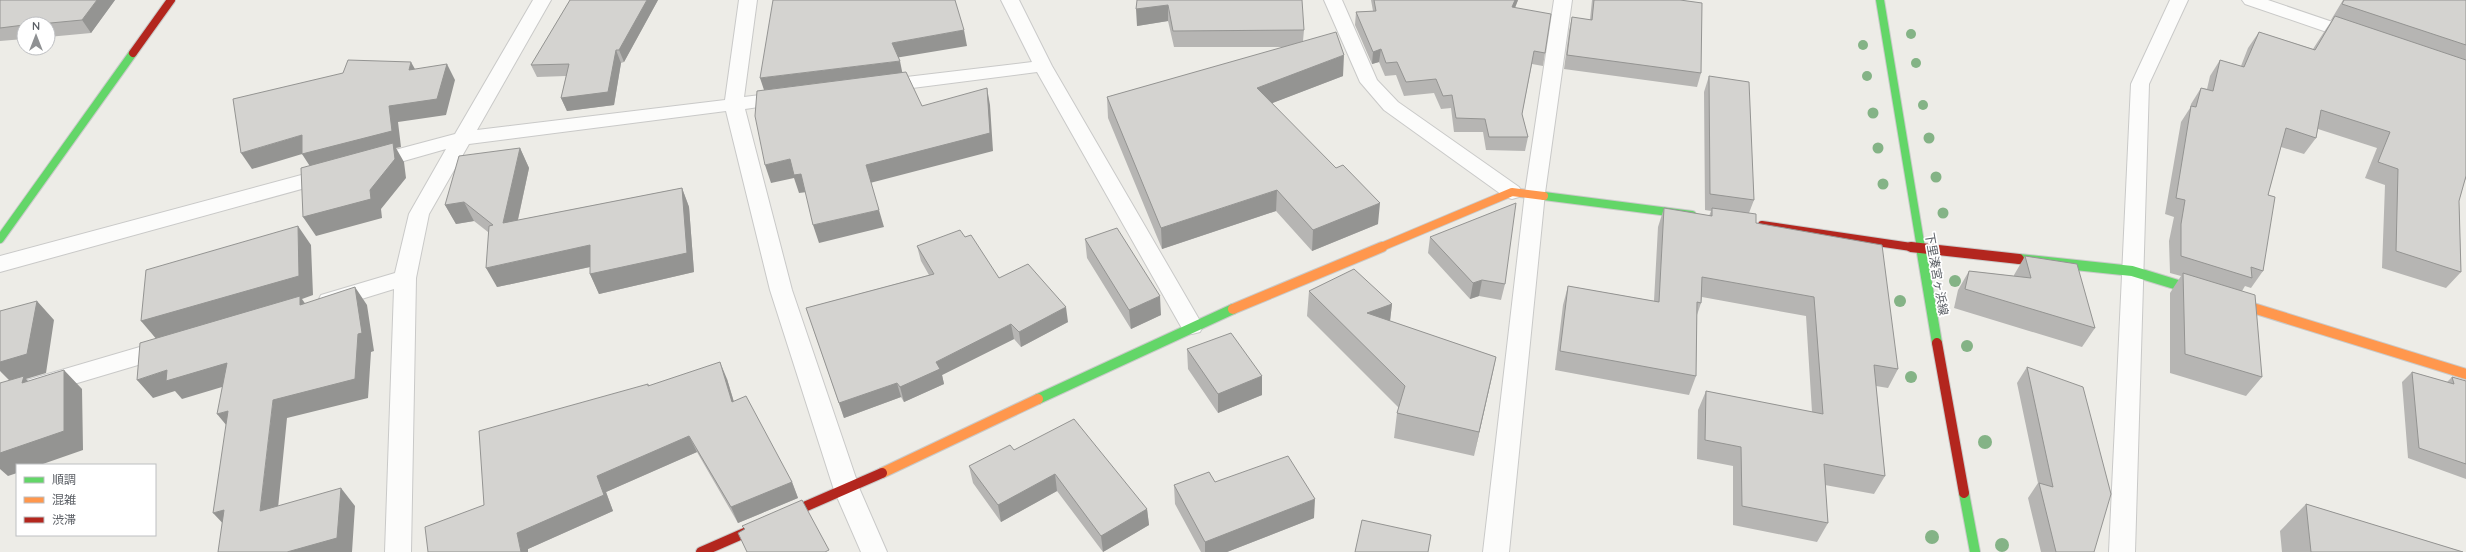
<svg xmlns="http://www.w3.org/2000/svg" width="2466" height="552" viewBox="0 0 2466 552" font-family="Quicksand,'Noto Sans JP',sans-serif">
	<style>
		.lines { fill: none; stroke-linecap: round; stroke-linejoin: round }
		.street-casing { stroke: #c9c9c8; stroke-width: 2 }
		.fast-far1-casing { stroke: #c9cac9; stroke-width: 10 }
		.fast-casing { stroke: #c9cac9; stroke-width: 12 }
		.slow-far1-casing { stroke: #c9cac9; stroke-width: 10 }
		.slow-casing { stroke: #c9cac9; stroke-width: 12 }
		.jam-far1-casing { stroke: #c9cac9; stroke-width: 10 }
		.jam-casing { stroke: #c9cac9; stroke-width: 12 }
		.street { fill: #fcfcfb; fill-rule: evenodd }
		.fast-far1 { stroke: #63d668; stroke-width: 8 }
		.fast { stroke: #63d668; stroke-width: 10 }
		.slow-far1 { stroke: #ff974d; stroke-width: 8 }
		.slow { stroke: #ff974d; stroke-width: 10 }
		.jam-far1 { stroke: #b3261e; stroke-width: 8 }
		.jam { stroke: #b3261e; stroke-width: 10 }
		.tree { fill: #84b386 }
		.wall { fill: #b6b5b3 }
		.shaded-wall { fill: #949492 }
		.building { fill: #d4d3d0; stroke: #949492 }
		.labels { text-anchor: middle; dominant-baseline: central; stroke-width: 3.5; stroke-linejoin: round; paint-order: stroke }
		.street-label { font-size: 12px; fill: #5c6066; stroke: #fff }
	</style>
	<rect width="100%" height="100%" fill="#edece7"/>
	<g class="lines">
		<g class="street-casing">
			<path id="street" d="M 533,0 L 551,0 L 477,130 L 725,100 L 739,0 L 757,0 L 744,97 L 786,92 L 793,94 L 796,98 L 793,102 L 745,109 L 792,290 L 860,490 L 887,552 L 861,552 L 834,490 L 770,290 L 726,111 L 469,144 L 429,214 L 416,278 L 411,552 L 385,552 L 394,289 L 329,309 L 321,307 L 318,301 L 321,295 L 395,273 L 409,214 L 446,149 L 372,170 L 365,168 L 362,163 L 365,158 L 455,134 Z
				M 1001,0 L 1019,0 L 1052,66 L 1203,326 L 1200,332 L 1192,334 L 1184,332 L 1037,72 L 881,92 L 874,90 L 872,86 L 874,82 L 881,80 L 1032,62 Z
				M 1324,0 L 1342,0 L 1377,80 L 1398,102 L 1519,187 L 1522,192 L 1519,197 L 1512,199 L 1505,197 L 1384,110 L 1360,82 Z
				M 1554,0 L 1572,0 L 1545,193 L 1509,552 L 1483,552 L 1525,193 Z
				M 2170,0 L 2188,0 L 2149,84 L 2135,552 L 2109,552 L 2131,84 Z
				M 2242,0 L 2268,0 L 2362,32 L 2365,36 L 2362,40 L 2350,40 L 2245,4 Z
				M 331,167 L 338,169 L 341,174 L 338,179 L 0,272 L 0,256 Z
				M 167,339 L 175,342 L 179,348 L 175,354 L 0,406 L 0,388 Z"/>
		</g>
		<g class="fast-far1-casing">
			<path id="fast-far1" d="M 1880,0 L 1921,248
				M 1544,196 L 1692,215
				M 0,239 L 133,53"/>
		</g>
		<g class="fast-casing">
			<path id="fast" d="M 1921,247 L 1937,343
				M 2019,259 L 2132,271 L 2253,308
				M 1038,399 L 1233,309
				M 1964,493 L 1975,552"/>
		</g>
		<g class="slow-far1-casing">
			<path id="slow-far1" d="M 1379,248 L 1512,192 L 1544,196"/>
		</g>
		<g class="slow-casing">
			<path id="slow" d="M 2253,308 L 2466,374
				M 1233,309 L 1382,247
				M 882,473 L 1038,399"/>
		</g>
		<g class="jam-far1-casing">
			<path id="jam-far1" d="M 133,53 L 171,0
				M 1762,225 L 1918,248"/>
		</g>
		<g class="jam-casing">
			<path id="jam" d="M 1911,247 L 2019,259
				M 1937,343 L 1964,493
				M 701,552 L 882,473"/>
		</g>
		<use href="#street" class="street"/>
		<use href="#fast-far1" class="fast-far1"/>
		<use href="#fast" class="fast"/>
		<use href="#slow-far1" class="slow-far1"/>
		<use href="#slow" class="slow"/>
		<use href="#jam-far1" class="jam-far1"/>
		<use href="#jam" class="jam"/>
	</g>
	<g class="tree">
		<circle cx="1911" cy="34" r="5"/>
		<circle cx="1863" cy="45" r="5"/>
		<circle cx="1916" cy="63" r="5"/>
		<circle cx="1867" cy="76" r="5"/>
		<circle cx="1923" cy="105" r="5"/>
		<circle cx="1873" cy="113" r="5.5"/>
		<circle cx="1929" cy="138" r="5.5"/>
		<circle cx="1878" cy="148" r="5.5"/>
		<circle cx="1936" cy="177" r="5.5"/>
		<circle cx="1883" cy="184" r="5.5"/>
		<circle cx="1943" cy="213" r="5.5"/>
		<circle cx="1955" cy="281" r="6"/>
		<circle cx="1900" cy="301" r="6"/>
		<circle cx="1967" cy="346" r="6"/>
		<circle cx="1911" cy="377" r="6"/>
		<circle cx="1985" cy="442" r="7"/>
		<circle cx="1932" cy="537" r="7"/>
		<circle cx="2002" cy="545" r="7"/>
	</g>
	<path class="wall" d="M 0,0 L 115,0 L 91,33 L 48,37 L 48,24 L 24,24 L 24,39 L 0,41 Z
		M 570,0 L 658,0 L 624,62 L 621,63 L 614,105 L 567,111 L 561,98 L 566,76 L 537,77 L 531,65 Z
		M 1137,0 L 1304,30 L 1303,41 L 1343,76 L 1272,103 L 1378,224 L 1312,251 L 1276,211 L 1162,249 L 1108,118 L 1107,97 L 1285,47 L 1174,47 L 1168,21 L 1137,26 Z
		M 1371,0 L 1518,0 L 1515,8 L 1545,53 L 1543,66 L 1532,64 L 1522,114 L 1528,137 L 1525,151 L 1486,150 L 1483,132 L 1454,132 L 1451,108 L 1441,109 L 1434,93 L 1404,96 L 1396,75 L 1385,76 L 1379,62 L 1372,64 L 1355,25 L 1356,12 L 1373,11 Z
		M 1592,0 L 1680,0 L 1701,73 L 1697,87 L 1564,69 L 1569,31 L 1572,17 L 1590,20 Z
		M 2343,0 L 2466,0 L 2466,180 L 2465,179 L 2459,201 L 2461,272 L 2446,288 L 2382,268 L 2385,185 L 2365,178 L 2377,148 L 2318,129 L 2316,138 L 2304,154 L 2281,147 L 2268,195 L 2263,271 L 2251,288 L 2245,286 L 2242,291 L 2262,377 L 2246,396 L 2170,373 L 2170,293 L 2181,276 L 2170,273 L 2169,241 L 2174,217 L 2165,214 L 2181,122 L 2190,108 L 2191,104 L 2201,88 L 2207,89 L 2210,76 L 2220,60 L 2241,66 L 2248,48 L 2259,32 L 2313,49 L 2324,32 L 2332,20 L 2331,20 Z
		M 1709,76 L 1754,200 L 1749,213 L 1756,223 L 1898,369 L 1888,388 L 1876,386 L 1885,476 L 1874,494 L 1825,485 L 1828,523 L 1817,542 L 1733,525 L 1733,466 L 1697,459 L 1698,410 L 1706,391 L 1812,412 L 1806,316 L 1702,297 L 1701,303 L 1697,315 L 1696,376 L 1689,395 L 1555,370 L 1563,305 L 1568,286 L 1654,301 L 1658,227 L 1664,208 L 1709,216 L 1711,211 L 1705,210 L 1704,92 Z
		M 520,148 L 529,168 L 518,220 L 682,188 L 689,207 L 694,272 L 599,294 L 590,274 L 590,267 L 497,287 L 488,232 L 474,221 L 456,224 L 445,205 Z
		M 965,237 L 999,278 L 1068,322 L 1021,347 L 1014,339 L 942,375 L 944,384 L 904,402 L 901,397 L 844,418 L 806,308 L 929,275 L 921,261 L 917,246 Z
		M 1430,237 L 1505,284 L 1501,300 L 1479,296 L 1470,299 L 1428,253 Z
		M 1085,239 L 1161,315 L 1131,329 L 1087,258 Z
		M 2025,256 L 2095,328 L 2082,347 L 1954,308 L 1958,290 L 1969,271 L 2014,276 L 2014,275 Z
		M 1309,291 L 1392,304 L 1390,321 L 1496,357 L 1474,456 L 1394,438 L 1397,413 L 1399,408 L 1307,316 Z
		M 1187,349 L 1262,376 L 1262,395 L 1218,413 L 1188,369 Z
		M 2027,367 L 2094,552 L 2041,552 L 2028,498 L 2038,483 L 2017,383 Z
		M 2412,372 L 2447,382 L 2452,377 L 2466,381 L 2466,479 L 2408,458 L 2402,382 Z
		M 727,379 L 734,402 L 792,482 L 798,498 L 738,523 L 697,452 L 606,492 L 613,511 L 528,549 L 528,552 L 428,552 L 484,505 L 648,384 L 649,386 Z
		M 1014,450 L 1147,509 L 1149,525 L 1103,552 L 1057,491 L 1001,522 L 973,483 L 969,466 Z
		M 1215,482 L 1314,518 L 1227,552 L 1201,552 L 1175,504 L 1174,485 Z
		M 2306,504 L 2463,552 L 2282,552 L 2280,531 Z"/>
	<path class="shaded-wall" d="M 97,0 L 115,0 L 91,33 L 82,20 Z
		M 647,0 L 658,0 L 624,62 L 619,50 Z
		M 1515,0 L 1518,0 L 1510,20 L 1512,7 Z
		M 1168,5 L 1168,21 L 1137,26 L 1136,9 Z
		M 964,30 L 967,46 L 895,58 L 892,43 Z
		M 1381,49 L 1379,62 L 1372,64 L 1373,52 Z
		M 616,50 L 621,63 L 614,105 L 567,111 L 561,98 Z
		M 1344,55 L 1343,76 L 1257,109 L 1257,88 Z
		M 900,61 L 903,76 L 765,93 L 760,78 Z
		M 411,62 L 420,78 L 409,70 Z
		M 447,64 L 455,80 L 446,115 L 398,122 L 401,147 L 396,148 L 404,162 L 406,178 L 381,209 L 382,218 L 316,236 L 303,217 L 313,171 L 302,154 L 389,106 Z
		M 987,88 L 990,105 L 993,151 L 870,183 L 866,165 Z
		M 302,135 L 312,151 L 252,169 L 241,153 Z
		M 520,148 L 529,168 L 513,242 L 503,223 Z
		M 790,159 L 801,174 L 807,192 L 799,193 L 794,178 L 771,183 L 765,165 Z
		M 682,188 L 689,207 L 694,272 L 599,294 L 590,274 Z
		M 1277,190 L 1276,211 L 1162,249 L 1161,228 Z
		M 464,202 L 474,221 L 456,224 L 445,205 Z
		M 1380,203 L 1378,224 L 1312,251 L 1313,230 Z
		M 879,210 L 884,227 L 819,243 L 813,225 Z
		M 298,226 L 311,245 L 313,295 L 302,299 L 313,315 L 158,341 L 141,321 Z
		M 590,245 L 599,265 L 497,287 L 486,268 Z
		M 1482,280 L 1479,296 L 1470,299 L 1473,283 Z
		M 355,287 L 367,305 L 374,351 L 371,352 L 368,398 L 287,418 L 276,528 L 260,511 L 273,400 L 358,334 Z
		M 1160,296 L 1161,315 L 1131,329 L 1129,310 Z
		M 37,301 L 54,320 L 46,373 L 26,379 L 42,395 L 12,383 L 0,371 L 0,362 Z
		M 1392,304 L 1389,329 L 1367,313 Z
		M 1066,307 L 1068,322 L 1021,347 L 1019,332 Z
		M 1011,324 L 1014,339 L 942,375 L 944,384 L 904,402 L 900,387 L 936,362 Z
		M 1496,357 L 1491,381 L 1474,456 L 1479,432 Z
		M 720,362 L 727,379 L 739,419 L 732,402 Z
		M 227,363 L 242,381 L 182,399 L 175,391 L 153,398 L 137,380 L 167,370 Z
		M 64,370 L 82,389 L 83,450 L 40,465 L 17,465 L 17,473 L 8,476 L 0,469 L 0,453 Z
		M 1262,376 L 1262,395 L 1218,413 L 1218,394 Z
		M 897,383 L 901,397 L 844,418 L 839,403 Z
		M 228,411 L 232,432 L 217,414 Z
		M 689,436 L 697,452 L 606,492 L 613,511 L 528,549 L 528,552 L 521,552 L 517,533 L 597,476 Z
		M 1055,474 L 1057,491 L 1001,522 L 998,505 Z
		M 792,482 L 798,498 L 738,523 L 731,507 Z
		M 341,488 L 355,506 L 352,552 L 287,552 Z
		M 1315,499 L 1314,518 L 1227,552 L 1205,552 L 1205,542 Z
		M 1147,509 L 1149,525 L 1103,552 L 1101,536 Z
		M 224,510 L 230,531 L 213,513 Z"/>
	<path class="building" d="M 0,0 L 97,0 L 82,20 L 40,24 L 24,24 L 24,25 L 0,28 Z
		M 570,0 L 647,0 L 619,50 L 616,50 L 608,92 L 561,98 L 569,64 L 531,65 Z
		M 773,0 L 955,0 L 964,30 L 892,43 L 900,61 L 760,78 Z
		M 1137,0 L 1302,0 L 1304,30 L 1173,31 L 1168,5 L 1136,9 Z
		M 1374,0 L 1515,0 L 1512,7 L 1551,14 L 1545,53 L 1534,51 L 1522,114 L 1528,137 L 1489,137 L 1485,119 L 1456,118 L 1452,95 L 1443,96 L 1436,79 L 1406,82 L 1397,62 L 1386,63 L 1381,49 L 1373,52 L 1356,12 L 1376,11 Z
		M 1594,0 L 1680,0 L 1702,3 L 1701,73 L 1567,55 L 1572,17 L 1592,20 Z
		M 2344,0 L 2466,0 L 2466,45 L 2342,4 Z
		M 2335,16 L 2466,60 L 2466,176 L 2459,201 L 2461,272 L 2396,251 L 2398,169 L 2378,162 L 2390,132 L 2321,110 L 2316,138 L 2286,128 L 2268,195 L 2275,197 L 2263,271 L 2251,267 L 2252,278 L 2181,256 L 2181,224 L 2185,200 L 2176,198 L 2191,106 L 2196,107 L 2201,88 L 2213,91 L 2220,60 L 2244,67 L 2259,32 L 2315,50 Z
		M 1336,32 L 1344,55 L 1257,88 L 1336,168 L 1343,165 L 1380,203 L 1313,230 L 1277,190 L 1161,228 L 1107,97 Z
		M 348,60 L 411,62 L 409,70 L 447,64 L 437,99 L 389,106 L 392,131 L 302,154 L 302,135 L 241,153 L 233,99 L 343,73 Z
		M 906,72 L 922,106 L 987,88 L 990,133 L 866,165 L 879,210 L 813,225 L 801,174 L 794,175 L 790,159 L 765,165 L 755,116 L 757,91 Z
		M 1709,76 L 1749,82 L 1754,200 L 1710,194 Z
		M 393,143 L 395,159 L 370,190 L 371,199 L 303,217 L 301,168 Z
		M 520,148 L 503,223 L 682,188 L 687,253 L 590,274 L 590,245 L 486,268 L 489,226 L 493,225 L 464,202 L 445,205 L 459,156 Z
		M 1516,203 L 1505,284 L 1482,280 L 1473,283 L 1430,237 Z
		M 1664,208 L 1712,216 L 1712,208 L 1756,214 L 1756,223 L 1882,245 L 1898,369 L 1874,365 L 1885,476 L 1824,464 L 1828,523 L 1742,506 L 1741,447 L 1705,440 L 1706,391 L 1823,414 L 1814,297 L 1702,277 L 1701,303 L 1697,302 L 1696,376 L 1560,351 L 1568,286 L 1659,302 Z
		M 298,226 L 299,276 L 141,321 L 146,270 Z
		M 1117,228 L 1160,296 L 1129,310 L 1085,239 Z
		M 960,230 L 965,237 L 971,235 L 999,278 L 1028,264 L 1066,307 L 1019,332 L 1011,324 L 936,362 L 940,369 L 900,387 L 897,383 L 839,403 L 806,308 L 934,274 L 917,246 Z
		M 2025,256 L 2077,264 L 2095,328 L 1965,289 L 1969,271 L 2031,278 Z
		M 1354,269 L 1392,304 L 1367,313 L 1496,357 L 1479,432 L 1397,413 L 1405,386 L 1309,291 Z
		M 2183,273 L 2255,295 L 2262,377 L 2185,354 Z
		M 355,287 L 362,333 L 358,334 L 355,379 L 273,400 L 260,511 L 341,488 L 337,538 L 287,552 L 218,552 L 224,510 L 213,513 L 228,411 L 217,414 L 227,363 L 166,381 L 167,370 L 137,380 L 140,343 L 300,296 L 300,305 Z
		M 37,301 L 27,354 L 0,362 L 0,311 Z
		M 1231,333 L 1262,376 L 1218,394 L 1187,349 Z
		M 720,362 L 732,402 L 746,396 L 792,482 L 731,507 L 689,436 L 597,476 L 604,495 L 517,533 L 521,552 L 428,552 L 425,527 L 484,505 L 479,431 L 648,384 L 648,386 Z
		M 2027,367 L 2083,387 L 2111,494 L 2094,552 L 2056,552 L 2039,483 L 2053,487 Z
		M 64,370 L 64,431 L 0,453 L 0,383 L 24,376 L 22,383 Z
		M 2412,372 L 2454,384 L 2452,377 L 2466,381 L 2466,464 L 2419,448 Z
		M 1074,419 L 1147,509 L 1101,536 L 1055,474 L 998,505 L 969,466 L 1010,445 L 1014,450 Z
		M 1288,456 L 1315,499 L 1205,542 L 1174,485 L 1209,472 L 1215,482 Z
		M 802,500 L 829,550 L 825,552 L 747,552 L 738,533 L 745,529 L 742,526 Z
		M 2306,504 L 2463,552 L 2311,552 Z
		M 1362,520 L 1431,535 L 1428,552 L 1355,552 Z"/>
	<g class="labels">
		<g class="street-label">
			<text transform="translate(1937 274) rotate(80)">下里湊宮ヶ浜線</text>
		</g>
	</g>
	<rect x="16" y="464" width="140" height="72" fill="#ffffff" stroke="#bebfc2"/>
	<rect x="24" y="477" width="20" height="6" fill="#63d668" stroke="#bebfc2"/>
	<text x="52" y="484" font-size="12" fill="#5c6066">順調</text>
	<rect x="24" y="497" width="20" height="6" fill="#ff974d" stroke="#bebfc2"/>
	<text x="52" y="504" font-size="12" fill="#5c6066">混雑</text>
	<rect x="24" y="517" width="20" height="6" fill="#b3261e" stroke="#bebfc2"/>
	<text x="52" y="524" font-size="12" fill="#5c6066">渋滞</text>
	<g transform="translate(36 36)"><circle r="19" fill="#ffffff" stroke="#bebfc2"/>
	<path d="M0-3L7 15L0 10L-7 15Z" fill="#8f9193"/>
	<text y="-6" font-size="11" font-weight="bold" text-anchor="middle" fill="#5c6066">N</text>
	</g>
</svg>
